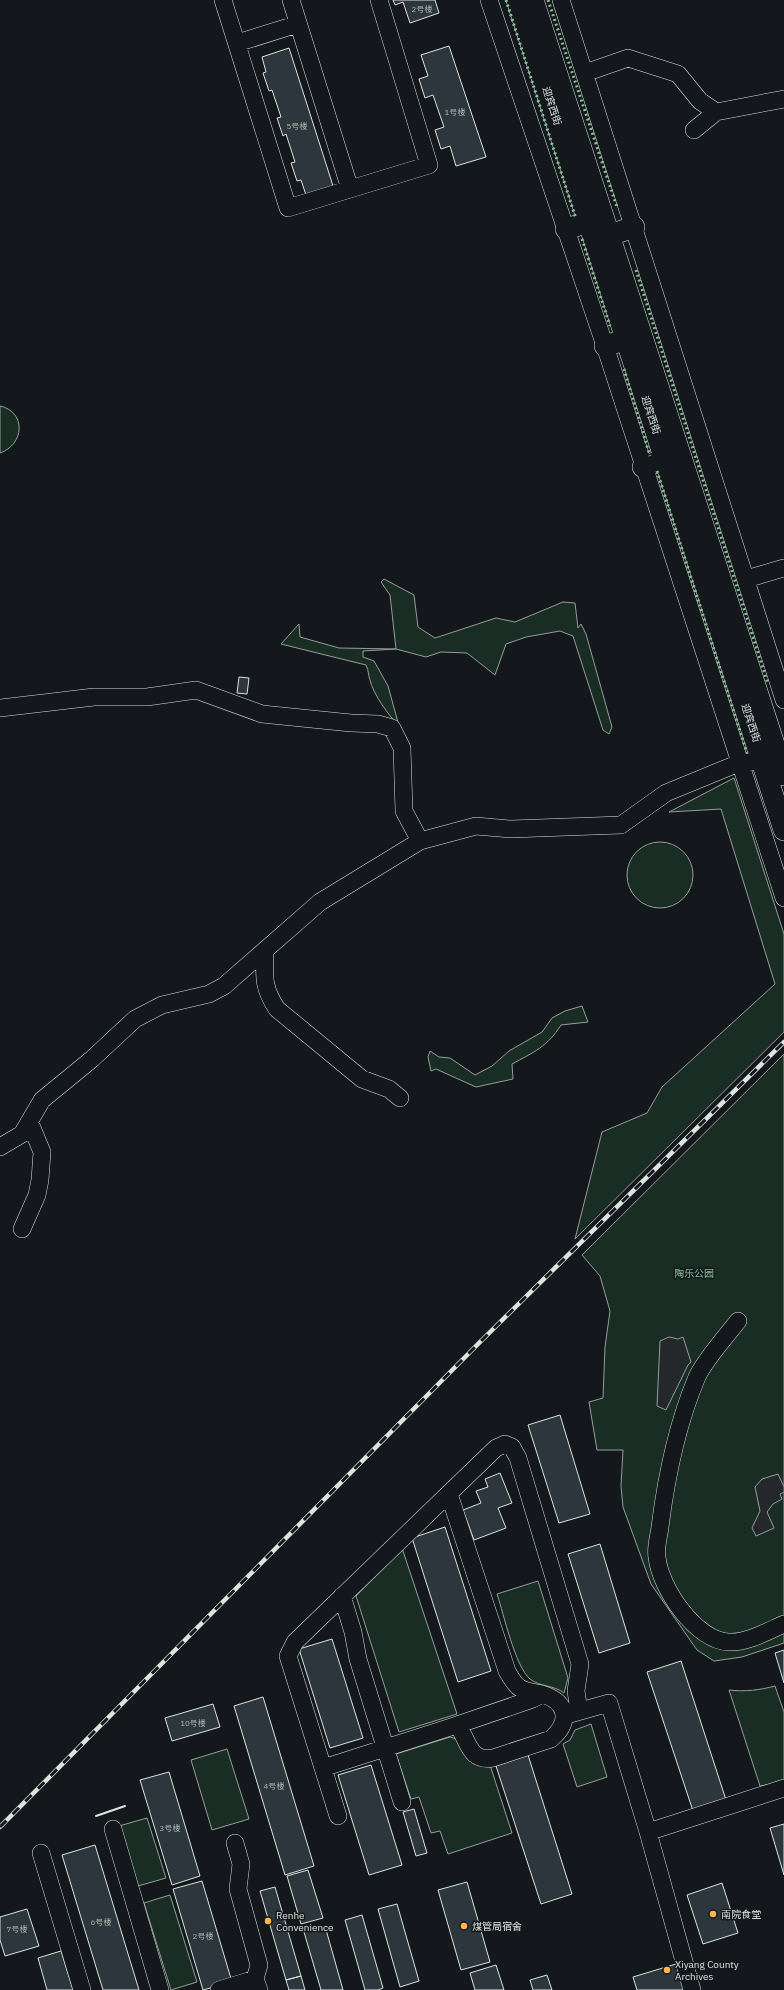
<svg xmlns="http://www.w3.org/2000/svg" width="784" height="1990" viewBox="0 0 784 1990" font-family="'IBM Plex Sans','Noto Sans SC',sans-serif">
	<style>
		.green { fill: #1a2d24; stroke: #939e99 }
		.parking { fill: #24282b; stroke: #939e99 }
		.building { fill: #2c363c; stroke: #d8e6dc }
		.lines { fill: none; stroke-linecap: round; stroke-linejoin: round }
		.minor-casing { stroke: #d8e6dc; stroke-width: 18 }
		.major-casing { stroke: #d8e6dc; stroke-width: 22 }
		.minor { stroke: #14181c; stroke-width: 17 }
		.major { stroke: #14181c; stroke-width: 21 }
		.rail-casing { stroke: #d8e6dc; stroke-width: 4.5 }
		.rail { stroke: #14181c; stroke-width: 3; stroke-dasharray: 9; stroke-linecap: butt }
		.hedge { stroke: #8ac095; stroke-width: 3; stroke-dasharray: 2 3; stroke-linecap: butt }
		.wall { stroke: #d8e6dc; stroke-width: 2 }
		.poi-dot { fill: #ffb74d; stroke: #14181c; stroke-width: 1.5 }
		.labels { text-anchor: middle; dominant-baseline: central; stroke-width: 3; stroke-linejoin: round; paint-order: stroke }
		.number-label { font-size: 8px; fill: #adbab4 }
		.street-label { font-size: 10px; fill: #d8e6dc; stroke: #14181c }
		.park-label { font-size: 10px; fill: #8ac095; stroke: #14181c }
		.poi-label { font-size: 10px; fill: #d8e6dc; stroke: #14181c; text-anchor: start }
	</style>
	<rect width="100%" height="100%" fill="#14181c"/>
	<path class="green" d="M 0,406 C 27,412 24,445 0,453 Z
		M 384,579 L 414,595 L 418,627 L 435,638 L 496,618 L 515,622 L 563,602 L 575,603 L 578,628 L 581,624 L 586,634 L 612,727 L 609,734 L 603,730 L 573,636 L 560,631 L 526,637 L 506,644 L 495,675 L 467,653 L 441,652 L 426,657 L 396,649 L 363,651 L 363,657 L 374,661 L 388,686 L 399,726 C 389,716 373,694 370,680 C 368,675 369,671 366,665 L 281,644 L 299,624 L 300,637 L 339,648 L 396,649 L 390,595 L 381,582 Z
		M 734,778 L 784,934 L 784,1032 L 575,1239 L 602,1132 L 647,1113 L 662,1087 L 775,984 L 721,809 L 669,812 Z
		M627 875a33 33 0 1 1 66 0a33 33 0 1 1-66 0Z
		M 582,1006 L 588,1022 L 561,1025 C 547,1047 534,1052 512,1064 L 513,1079 L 476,1087 L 436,1069 L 431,1071 L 428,1057 L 430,1051 L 439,1057 L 450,1058 L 475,1075 L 492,1066 L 509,1051 L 542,1032 L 552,1018 L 565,1011 Z
		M 784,1054 L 784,1643 L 742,1657 L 714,1661 L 697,1650 L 651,1584 L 623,1507 L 621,1486 L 623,1450 L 597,1450 L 589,1402 L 603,1398 L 605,1347 L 610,1311 L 600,1276 L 582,1255 Z
		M 402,1548 L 457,1714 L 399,1732 L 356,1596 Z
		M 538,1581 L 568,1678 L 564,1693 C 554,1685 540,1687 530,1679 C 515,1666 504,1615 497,1594 Z
		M 775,1686 L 784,1712 L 784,1782 L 760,1786 L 729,1690 C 745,1692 760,1690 775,1686 Z
		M 591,1724 L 607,1777 L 577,1787 L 563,1744 L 570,1740 L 575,1730 Z
		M 450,1737 L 457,1739 L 490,1765 L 512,1833 L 448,1854 L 440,1831 L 431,1833 L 419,1797 L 411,1799 L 396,1754 Z
		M 227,1749 L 249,1819 L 212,1830 L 191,1760 Z
		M 147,1818 L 166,1878 L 138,1886 L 119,1826 Z
		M 170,1895 L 197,1982 L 171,1990 L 144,1903 Z"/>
	<path class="parking" d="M 669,1337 L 678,1339 L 683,1337 L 691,1362 L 688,1365 L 666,1410 L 657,1406 L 660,1341 Z
		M 778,1474 L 784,1487 L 784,1492 L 780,1494 L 782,1499 L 773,1504 L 767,1512 L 774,1528 L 756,1536 L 752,1528 L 760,1511 L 755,1487 L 762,1479 Z"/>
	<path class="building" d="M 393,0 L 435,0 L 439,13 L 410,23 L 403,2 L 395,5 Z
		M 449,46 L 486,157 L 456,166 L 450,146 L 441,149 L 435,130 L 444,127 L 433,95 L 425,98 L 419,79 L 428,76 L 421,55 Z
		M 289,48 L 334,189 L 307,198 L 301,180 L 297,181 L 291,163 L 295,162 L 286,134 L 283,136 L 277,118 L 281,117 L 272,90 L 269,91 L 263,73 L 266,72 L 262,57 Z
		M 239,677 L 249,678 L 247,694 L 237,693 Z
		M 560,1415 L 590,1514 L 559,1523 L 528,1425 Z
		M 500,1473 L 512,1503 L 498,1508 L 506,1528 L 474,1540 L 463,1510 L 481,1503 L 476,1491 L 488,1487 L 485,1479 Z
		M 445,1527 L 491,1671 L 458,1682 L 412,1538 Z
		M 600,1544 L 630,1643 L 599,1653 L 568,1554 Z
		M 332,1639 L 363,1738 L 330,1748 L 299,1649 Z
		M 784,1650 L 784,1683 L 775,1653 Z
		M 681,1661 L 726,1800 L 693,1811 L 647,1672 Z
		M 263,1697 L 314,1866 L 285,1875 L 234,1706 Z
		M 213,1704 L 220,1727 L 172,1741 L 165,1718 Z
		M 528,1755 L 572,1894 L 541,1904 L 496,1766 Z
		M 371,1765 L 402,1865 L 369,1875 L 338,1775 Z
		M 169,1772 L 200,1876 L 172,1885 L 140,1780 Z
		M 414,1809 L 427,1853 L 416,1856 L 403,1812 Z
		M 784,1824 L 784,1875 L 770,1828 Z
		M 95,1845 L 139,1990 L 103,1990 L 62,1855 Z
		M 308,1870 L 323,1918 L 301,1924 L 287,1876 Z
		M 202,1881 L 232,1982 L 203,1990 L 173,1889 Z
		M 467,1882 L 490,1962 L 461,1970 L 438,1890 Z
		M 722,1883 L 738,1933 L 703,1944 L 687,1895 Z
		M 275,1887 L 301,1976 L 286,1980 L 260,1891 Z
		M 397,1904 L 419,1981 L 400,1987 L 378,1909 Z
		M 27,1909 L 39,1946 L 5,1956 L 0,1940 L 0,1917 Z
		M 362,1915 L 383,1988 L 378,1990 L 365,1990 L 345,1920 Z
		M 325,1926 L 343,1990 L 321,1990 L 304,1932 Z
		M 61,1951 L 73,1990 L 47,1990 L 38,1958 Z
		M 676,1964 L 685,1990 L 637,1990 L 633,1977 Z
		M 496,1965 L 504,1990 L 475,1990 L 470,1973 Z
		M 547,1975 L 552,1990 L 533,1990 L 530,1980 Z
		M 301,1976 L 305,1990 L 289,1990 L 286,1980 Z"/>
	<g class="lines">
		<g class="minor-casing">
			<path id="minor" d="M 223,0 L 288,208 L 429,165 L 379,0
				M 291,0 L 350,189
				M 489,0 L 605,346 L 784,898
				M 561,0 L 784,700
				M 237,43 L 298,24
				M 585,73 L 628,58 L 678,74 L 700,101 L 716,112
				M 694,130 L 716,112 L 784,99
				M 746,579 L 784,568
				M 0,708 L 94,697 L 147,697 L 196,690 L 262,714 L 351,723 L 378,724 L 392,728 L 402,748 L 404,811 L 420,841
				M 265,952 C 264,977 263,988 277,1009 L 362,1079 L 389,1089 L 400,1098
				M 0,1147 L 22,1134 L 42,1100 L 92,1059 L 135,1019 L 162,1005 L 209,994 L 224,986 L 320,902 L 420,841 L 476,826 L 511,829 L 621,825 L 666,793 L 739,763 L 751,762
				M 22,1229 L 37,1195 L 40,1180 L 42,1152 L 30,1123
				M 738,1321 C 727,1335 704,1361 697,1377 C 678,1422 666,1479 660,1527 C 659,1536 655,1548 657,1557 C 660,1588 696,1641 729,1642 C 747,1643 768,1631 784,1624
				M 449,1494 L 507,1671 C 518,1691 521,1690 542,1694
				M 342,1596 L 353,1632 L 358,1659 L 402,1802
				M 570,1714 L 609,1703 L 648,1832 L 692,1990
				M 323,1768 L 457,1725 C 469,1740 468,1762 493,1758 L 551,1739 C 571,1722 568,1702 542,1694 L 533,1699 L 457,1725
				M 338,1816 L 288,1656 L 295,1642 L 496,1448 L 505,1444 L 512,1447 L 518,1458 L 580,1664 L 576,1691 L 579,1711
				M 113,1829 L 160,1990
				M 648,1832 L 784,1788
				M 235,1843 L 241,1864 L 238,1889 L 259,1965 L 255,1979 L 259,1990
				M 41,1853 L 82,1990
				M 219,1990 L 255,1979"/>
		</g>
		<g class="major-casing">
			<path id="major" d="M 517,0 L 784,830
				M 533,0 L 784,775
				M 566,229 L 589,222
				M 610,235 L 634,227
				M 605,346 L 627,339
				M 643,467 L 665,459"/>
		</g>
		<use href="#minor" class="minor"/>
		<use href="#major" class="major"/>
		<g class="rail-casing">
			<path id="rail" d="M 0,1827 L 480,1342 L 784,1042"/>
		</g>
		<use href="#rail" class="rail"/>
		<path class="hedge" d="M 506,0 L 576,219
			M 548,0 L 617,207
			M 582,239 L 610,326
			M 636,270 L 768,684
			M 624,369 L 650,456
			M 657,471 L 747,753"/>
		<path class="wall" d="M 96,1816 L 125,1806"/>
	</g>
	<g class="poi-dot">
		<circle cx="713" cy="1914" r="4"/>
		<circle cx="268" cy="1921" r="4"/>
		<circle cx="464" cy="1926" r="4"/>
		<circle cx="667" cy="1970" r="4"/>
	</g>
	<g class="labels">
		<g class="number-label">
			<text x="422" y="9">2号楼</text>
			<text x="455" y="112">1号楼</text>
			<text x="297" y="126">5号楼</text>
			<text x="193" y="1723">10号楼</text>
			<text x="274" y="1786">4号楼</text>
			<text x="170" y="1828">3号楼</text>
			<text x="101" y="1922">6号楼</text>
			<text x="17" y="1929">7号楼</text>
			<text x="203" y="1936">2号楼</text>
		</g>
		<g class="street-label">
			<text transform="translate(552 106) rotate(72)">迎宾西街</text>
			<text transform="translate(651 415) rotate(72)">迎宾西街</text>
			<text transform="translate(751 723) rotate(72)">迎宾西街</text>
		</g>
		<g class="park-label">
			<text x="694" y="1273">陶乐公园</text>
		</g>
		<g class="poi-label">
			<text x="721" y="1914">南院食堂</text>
			<text x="276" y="1915">Renhe<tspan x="276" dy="12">Convenience</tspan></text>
			<text x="472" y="1926">煤管局宿舍</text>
			<text x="675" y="1964">Xiyang County<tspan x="675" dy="12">Archives</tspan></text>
		</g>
	</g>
</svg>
